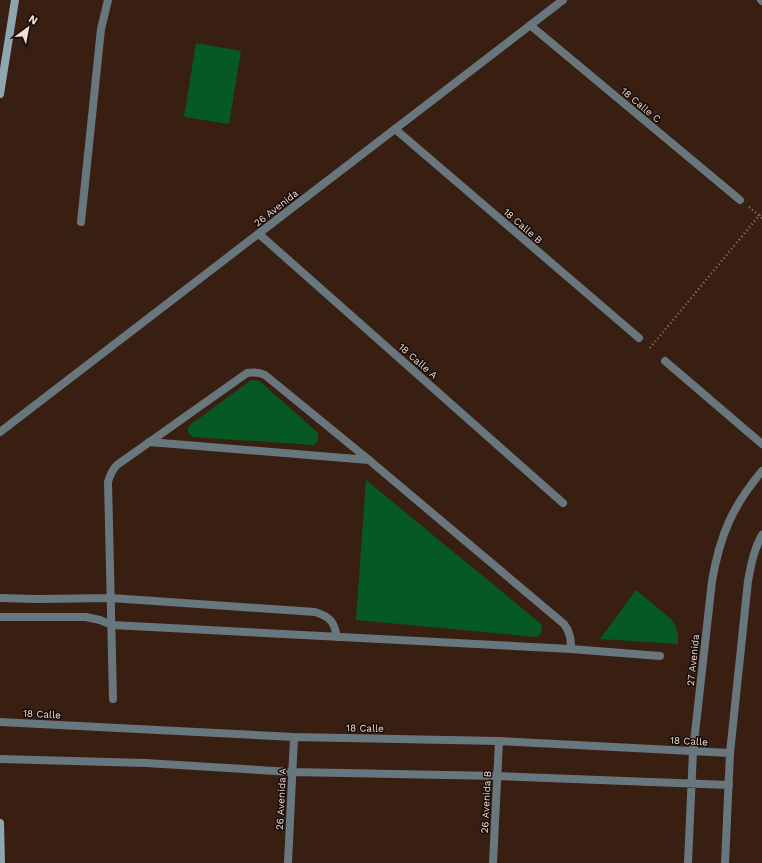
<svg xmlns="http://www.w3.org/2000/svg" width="762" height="863" viewBox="0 0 762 863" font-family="'Work Sans',sans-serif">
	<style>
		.green { fill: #075924 }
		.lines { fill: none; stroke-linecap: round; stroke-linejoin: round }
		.path { stroke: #90796f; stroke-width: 2.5; stroke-dasharray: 1 3; stroke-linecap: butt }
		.street { stroke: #68777d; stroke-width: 8 }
		.secondary { stroke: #8da6b0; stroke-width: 8 }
		.labels { text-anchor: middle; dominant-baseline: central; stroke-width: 3; stroke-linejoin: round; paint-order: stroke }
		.street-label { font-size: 10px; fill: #f1ded7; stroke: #170b07 }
	</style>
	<rect width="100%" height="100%" fill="#391e12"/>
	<path class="green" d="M 196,43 L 241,51 L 229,124 L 184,117 Z
		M 254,380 L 259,381 L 263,384 L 318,433 C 319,439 318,442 314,445 L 193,437 C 188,434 186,430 190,425 L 247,383 L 250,381 Z
		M 366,480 L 540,623 C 544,629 542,634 536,637 L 356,620 Z
		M 636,590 L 672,620 C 677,628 679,634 678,644 L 600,639 Z"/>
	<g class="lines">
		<path class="path" d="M 749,207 L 762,218
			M 650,348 L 762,212"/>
		<path class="street" d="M 761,0 L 762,1
			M 530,25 L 740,200
			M 395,129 L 639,338
			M 81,222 L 101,29 L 108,0
			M 259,234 L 563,503
			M 665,361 L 762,444
			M 0,432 L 563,0
			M 149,442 L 369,460
			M 0,598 L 38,599 L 111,598 L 315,612 C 331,617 334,622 337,637
			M 0,617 L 86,617 L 100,620 L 112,625 L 571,649 L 660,656
			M 113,699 L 108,482 C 110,475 112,470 117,465 L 247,373 C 254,372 259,372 265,375 L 369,460 L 564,624 C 570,632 571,639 571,649
			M 0,722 L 294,737 L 499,741 L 730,753
			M 0,759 L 146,763 L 292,772 L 497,776 L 729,785
			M 288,863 L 294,737
			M 493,863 L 499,741
			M 688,863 L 693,751 L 712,581 C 720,535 732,507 762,471
			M 725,863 L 730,753 L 748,581 C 751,565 754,549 762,535"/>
		<path class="secondary" d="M 0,94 L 15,0
			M 0,823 L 1,863"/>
	</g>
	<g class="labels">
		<g class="street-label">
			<text transform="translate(641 105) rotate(40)">18 Calle C</text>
			<text transform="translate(276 208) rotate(-38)">26 Avenida</text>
			<text transform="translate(523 226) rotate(41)">18 Calle B</text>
			<text transform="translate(418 361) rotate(41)">18 Calle A</text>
			<text transform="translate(693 660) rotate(-84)">27 Avenida</text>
			<text transform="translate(42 714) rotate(3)">18 Calle</text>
			<text transform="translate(365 728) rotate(1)">18 Calle</text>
			<text transform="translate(689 741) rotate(3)">18 Calle</text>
			<text transform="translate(281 799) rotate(-87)">26 Avenida A</text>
			<text transform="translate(486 802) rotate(-87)">26 Avenida B</text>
		</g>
	</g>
	<g transform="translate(28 28) rotate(32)" stroke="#170b07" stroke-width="3" paint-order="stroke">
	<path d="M0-3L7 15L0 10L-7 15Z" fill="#f1ded7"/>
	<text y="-6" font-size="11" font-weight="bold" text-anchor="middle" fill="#f1ded7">N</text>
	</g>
</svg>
